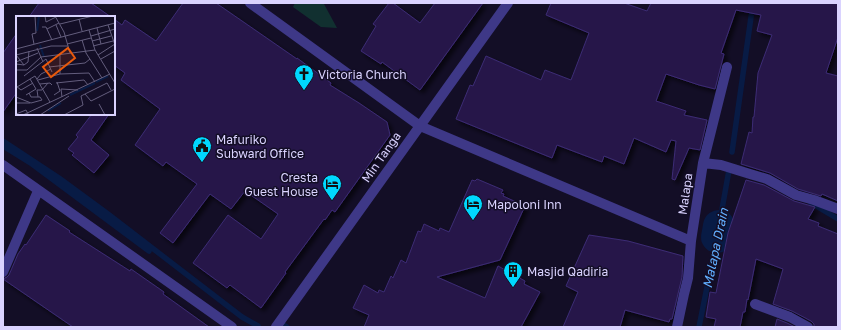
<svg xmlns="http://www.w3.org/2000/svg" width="841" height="330" viewBox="0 0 841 330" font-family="'Golos Text',sans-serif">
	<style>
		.green { fill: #113030 }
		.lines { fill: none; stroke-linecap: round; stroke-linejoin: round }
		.stream { stroke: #081b45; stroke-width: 5.5 }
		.river { stroke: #081b45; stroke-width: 32 }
		.building { fill: #251948; stroke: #3d2b75; filter: url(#shadow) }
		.street { stroke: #3e3887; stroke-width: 10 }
		.labels { text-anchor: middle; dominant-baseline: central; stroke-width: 3; stroke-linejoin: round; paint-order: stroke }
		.poi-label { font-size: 12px; fill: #dad3ff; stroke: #130e26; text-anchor: start }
		.street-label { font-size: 12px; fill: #dad3ff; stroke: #130e26 }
		.water-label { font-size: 13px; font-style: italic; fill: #61aeff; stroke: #130e26 }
		.inset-river { fill: none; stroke: #081b45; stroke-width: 2 }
		.inset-road { fill: none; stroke: #635d7d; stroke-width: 1 }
		.view { fill: #e8590c; fill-opacity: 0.15; stroke: #e8590c; stroke-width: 2 }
		.inset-edge { fill: none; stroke: #dad3ff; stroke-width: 2 }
	</style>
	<defs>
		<filter id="shadow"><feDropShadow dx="3.5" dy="3.5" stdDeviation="2" flood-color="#0009"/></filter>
	</defs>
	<rect width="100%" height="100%" fill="#130e26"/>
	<path class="green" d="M 295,3 L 312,3 L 324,4 L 337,28 L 321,27 L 293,7 Z"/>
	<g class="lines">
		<path class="stream" d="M 3,141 L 59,178 L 108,214 L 242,317 L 258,326
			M 3,146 L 32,164 L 149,251
			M 732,152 L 753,3
			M 811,203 L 838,219
			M 719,226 L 729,170 L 731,168
			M 279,322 L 287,327
			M 699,327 L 717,237"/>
		<path class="river" d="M 717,237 L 719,226"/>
	</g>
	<path class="building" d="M 39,3 L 91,3 L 111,17 L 29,17 Z
		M 183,3 L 216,3 L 297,59 L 297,58 L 331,83 L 330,85 L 359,103 L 387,122 L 390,135 L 335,212 L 332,210 L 325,220 L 324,219 L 285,272 L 286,273 L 261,308 L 230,285 L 227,288 L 193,263 L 228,215 L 261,239 L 278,214 L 245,191 L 231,209 L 210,194 L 173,243 L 160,233 L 197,184 L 166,162 L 163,166 L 135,145 L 160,109 L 121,80 L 125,73 L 114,65 L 114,19 L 122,25 L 125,20 L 156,41 Z
		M 389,3 L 393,3 L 420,23 L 435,3 L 483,3 L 420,90 L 382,62 L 381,64 L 361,51 L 376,26 L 373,24 Z
		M 551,3 L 624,3 L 647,11 L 651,3 L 838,3 L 838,37 L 826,73 L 838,76 L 838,201 L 822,194 L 821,196 L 798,189 L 770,173 L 741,164 L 749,132 L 752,133 L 753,117 L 754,117 L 758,73 L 772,35 L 757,31 L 761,15 L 736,10 L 721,53 L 724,54 L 715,89 L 699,85 L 666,74 L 656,101 L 686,111 L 684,115 L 707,120 L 700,150 L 689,148 L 675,180 L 672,179 L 676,141 L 671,140 L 666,152 L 634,138 L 624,164 L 604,156 L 602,162 L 557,145 L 552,158 L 456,119 L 470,85 L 473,86 L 486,56 L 541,80 L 545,70 L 571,80 L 589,33 L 546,15 Z
		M 17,33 L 17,92 L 3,112 L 3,53 Z
		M 92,114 L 109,114 L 91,140 L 109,155 L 94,173 L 72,155 L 74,153 L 68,149 L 78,137 L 76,135 Z
		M 477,179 L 503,190 L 501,193 L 504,194 L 503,196 L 525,206 L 500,260 L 437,277 L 485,298 L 498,266 L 525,281 L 524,284 L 540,292 L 521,327 L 364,327 L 369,315 L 353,308 L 364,285 L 378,293 L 379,290 L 384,292 L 391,276 L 393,278 L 401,260 L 406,263 L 418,231 L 421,232 L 424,224 L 439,231 L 440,228 L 449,232 L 472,180 L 475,181 Z
		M 746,180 L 764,185 L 794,201 L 815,207 L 808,219 L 819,223 L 818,226 L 838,234 L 838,327 L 814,327 L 814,324 L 811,321 L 792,311 L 773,304 L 783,269 L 756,259 L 748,300 L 747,299 L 745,312 L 743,312 L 740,327 L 714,327 L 716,319 L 706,317 L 710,292 L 716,293 L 728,233 Z
		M 46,215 L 70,231 L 69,232 L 130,271 L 131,269 L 164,292 L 163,294 L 209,327 L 73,327 L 3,279 L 7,277 L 9,275 L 18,254 L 25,244 L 26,245 Z
		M 589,235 L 628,241 L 683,256 L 682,277 L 672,319 L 670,319 L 669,322 L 625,310 L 620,327 L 563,327 L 578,292 L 566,286 Z
		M 777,319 L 787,323 L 795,327 L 775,327 Z"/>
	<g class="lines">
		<path class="street" d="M 250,3 L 420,126 L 691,241
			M 703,163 L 721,165 L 750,174 L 767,179 L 796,195 L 814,200 L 838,209
			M 3,165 L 232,327
			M 3,272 L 38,191
			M 755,304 L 790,317 L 808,327
			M 276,327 L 508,3
			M 677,327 L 684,294 L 688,278 L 691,241 L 703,163 L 727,67"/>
	</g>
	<defs>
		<g id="church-pin" transform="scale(1)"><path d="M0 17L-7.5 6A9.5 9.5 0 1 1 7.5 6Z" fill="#00d8fe" stroke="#130e26"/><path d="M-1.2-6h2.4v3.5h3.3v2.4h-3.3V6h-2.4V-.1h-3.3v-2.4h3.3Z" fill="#111"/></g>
		<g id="civic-pin" transform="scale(1)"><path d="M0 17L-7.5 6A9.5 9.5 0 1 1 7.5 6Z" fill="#00d8fe" stroke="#130e26"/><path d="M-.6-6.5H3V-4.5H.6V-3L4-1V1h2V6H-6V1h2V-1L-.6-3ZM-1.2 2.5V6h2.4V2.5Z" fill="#111"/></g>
		<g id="hotel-pin" transform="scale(1)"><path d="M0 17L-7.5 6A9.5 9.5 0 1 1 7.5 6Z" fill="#00d8fe" stroke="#130e26"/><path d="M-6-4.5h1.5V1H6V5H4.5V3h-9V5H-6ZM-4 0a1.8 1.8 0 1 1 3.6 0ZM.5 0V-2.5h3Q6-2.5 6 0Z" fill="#111"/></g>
		<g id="building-pin" transform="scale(1)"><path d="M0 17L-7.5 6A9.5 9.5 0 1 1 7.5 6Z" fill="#00d8fe" stroke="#130e26"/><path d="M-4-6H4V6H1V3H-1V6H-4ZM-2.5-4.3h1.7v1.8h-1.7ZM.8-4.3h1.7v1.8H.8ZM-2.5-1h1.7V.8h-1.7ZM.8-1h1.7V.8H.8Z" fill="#111"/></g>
	</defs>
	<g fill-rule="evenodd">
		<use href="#church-pin" x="304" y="74"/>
		<use href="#civic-pin" x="202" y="146"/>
		<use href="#hotel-pin" x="332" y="184"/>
		<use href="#hotel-pin" x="473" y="204"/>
		<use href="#building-pin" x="513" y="271"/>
	</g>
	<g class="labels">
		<g class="poi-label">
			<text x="318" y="74">Victoria Church</text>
			<text x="216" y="139">Mafuriko<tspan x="216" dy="14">Subward Office</tspan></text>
			<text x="318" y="177" text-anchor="end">Cresta<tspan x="318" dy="14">Guest House</tspan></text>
			<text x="487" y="204">Mapoloni Inn</text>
			<text x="527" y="271">Masjid Qadiria</text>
		</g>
		<g class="street-label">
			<text transform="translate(381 157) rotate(-55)">Min Tanga</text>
			<text transform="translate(685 194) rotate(-82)">Malapa</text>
		</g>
		<g class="water-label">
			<text transform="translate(715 248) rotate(-78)">Malapa Drain</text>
		</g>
	</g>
	<g transform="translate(16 16)">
		<rect width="99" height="99" fill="#130e26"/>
		<path class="inset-river" d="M 21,15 L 23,0M 24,29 L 28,41M 80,66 L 92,60M 54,79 L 79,67M 32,95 L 45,87"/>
		<path class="inset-road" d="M 29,0 L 30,6 L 40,1M 39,0 L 48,16 L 54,37M 63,3 L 66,15M 44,8 L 77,0M 40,9 L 45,21M 92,9 L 99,29M 26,11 L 30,11 L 36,24M 81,12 L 85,28M 31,13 L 43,7M 73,14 L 79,34 L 99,67M 75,20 L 99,13M 66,24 L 70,37 L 86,62M 76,25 L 95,20M 18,28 L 16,18 L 20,17 L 19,0M 51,28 L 75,22M 77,30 L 97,25M 21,32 L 27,46M 0,33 L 99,7M 44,38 L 44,58M 0,39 L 35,30 L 52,30M 0,39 L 8,49M 82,39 L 99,28M 30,43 L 36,56M 85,43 L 99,35M 0,46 L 22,37M 0,48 L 8,49 L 12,46 L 13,35M 33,51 L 69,47 L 74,43M 0,54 L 11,54 L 25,41 L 79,34M 8,60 L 30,43M 21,63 L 25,58 L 35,53M 22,64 L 44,58 L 73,57 L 79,66M 40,67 L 68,64 L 72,69M 24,68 L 34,67 L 36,69M 0,70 L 5,74 L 17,67M 1,71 L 19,60 L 34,86M 69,78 L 75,85 L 99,73M 10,79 L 20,73 L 14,63M 38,79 L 44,75 L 41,66M 0,81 L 15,87 L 26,84 L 24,81 L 15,81 L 13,77M 22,81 L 21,74 L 26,74 L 32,67M 46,81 L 45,73 L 62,74M 0,87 L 14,87M 83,88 L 89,99M 0,98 L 10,94 L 12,98M 7,99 L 94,58M 24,99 L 53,80M 48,99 L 67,89 L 65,80 L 91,67 L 95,74"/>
		<path class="view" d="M 52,32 L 59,42 L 35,61 L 27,51 Z"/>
		<rect width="99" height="99" class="inset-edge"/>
	</g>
	<rect width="841" height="330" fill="none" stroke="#dad3ff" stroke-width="8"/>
</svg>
